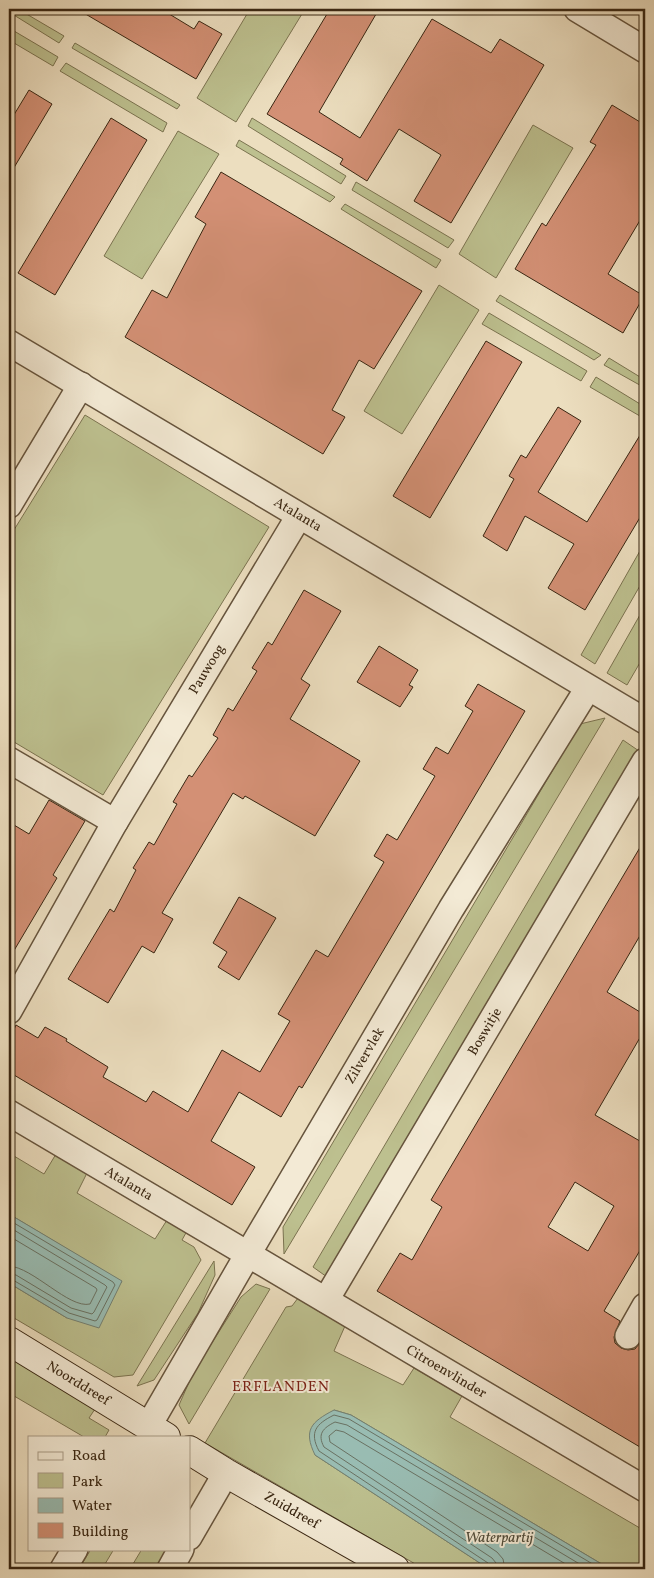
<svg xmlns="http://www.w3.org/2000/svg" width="654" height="1578" viewBox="0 0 654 1578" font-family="Vollkorn,serif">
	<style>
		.green { fill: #bdc08f; stroke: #7b7350 }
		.water { fill: #99bcb2; stroke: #738072 }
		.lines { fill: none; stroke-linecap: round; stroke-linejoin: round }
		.shore { stroke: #697162; stroke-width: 1 }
		.building { fill: #d39075; stroke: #392612; fill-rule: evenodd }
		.street-casing { stroke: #66543d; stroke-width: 28 }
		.secondary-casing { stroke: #392612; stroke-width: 30 }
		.street { stroke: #f3ead5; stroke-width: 25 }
		.secondary { stroke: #f3ead5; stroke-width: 28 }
		.labels { text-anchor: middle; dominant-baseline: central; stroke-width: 4; stroke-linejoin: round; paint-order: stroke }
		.street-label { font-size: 14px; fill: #392612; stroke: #f3ead5 }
		.neighbourhood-label { font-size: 15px; letter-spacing: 1px; fill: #7a1f14; stroke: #f3ead5 }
		.water-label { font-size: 15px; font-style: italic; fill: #514c3a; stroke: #f3ead5 }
	</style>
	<rect width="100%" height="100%" fill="#ecdebf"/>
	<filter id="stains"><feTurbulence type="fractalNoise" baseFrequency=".004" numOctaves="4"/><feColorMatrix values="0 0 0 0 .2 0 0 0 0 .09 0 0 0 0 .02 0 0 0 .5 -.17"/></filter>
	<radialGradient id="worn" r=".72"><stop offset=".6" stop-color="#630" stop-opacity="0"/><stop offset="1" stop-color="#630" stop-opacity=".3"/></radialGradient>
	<path class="green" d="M 9,9 L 18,9 L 64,36 L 59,43 L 9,12 Z
		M 250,9 L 305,9 L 236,122 L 197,98 Z
		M 9,28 L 58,57 L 53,66 L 9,40 Z
		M 75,43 L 180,105 L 177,109 L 72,48 Z
		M 66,63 L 167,123 L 163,132 L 60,71 Z
		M 252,118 L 346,176 L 341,184 L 248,126 Z
		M 533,125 L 573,148 L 496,278 L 459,254 Z
		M 178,131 L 219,154 L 142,279 L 104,256 Z
		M 239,140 L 335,197 L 330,202 L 236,146 Z
		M 356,182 L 454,240 L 448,248 L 352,190 Z
		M 345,204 L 441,260 L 436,268 L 341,209 Z
		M 439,285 L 479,310 L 402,434 L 364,411 Z
		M 500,295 L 601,355 L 594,360 L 496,301 Z
		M 489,313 L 587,371 L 581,381 L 482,324 Z
		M 609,358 L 645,380 L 645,388 L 604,365 Z
		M 596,377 L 645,407 L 645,419 L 590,387 Z
		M 85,415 L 269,527 L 103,795 L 9,739 L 9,538 Z
		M 645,542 L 645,577 L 595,664 L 581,655 Z
		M 645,606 L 645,654 L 627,685 L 607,673 Z
		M 605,718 L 284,1254 L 283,1227 L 580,724 Z
		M 623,740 L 639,751 L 327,1277 L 313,1267 Z
		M 9,1153 L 44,1174 L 56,1154 L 87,1173 L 77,1193 L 155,1239 L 167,1220 L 187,1231 L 182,1240 L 194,1247 L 201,1260 L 133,1375 L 114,1377 L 9,1315 L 9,1283 L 67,1318 L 122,1282 L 9,1214 Z
		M 214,1261 L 215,1275 L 198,1313 L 154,1380 L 137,1386 Z
		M 256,1284 L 270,1289 L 189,1424 L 179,1405 L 194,1371 L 241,1297 Z
		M 298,1298 L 345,1326 L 334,1351 L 403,1385 L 414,1368 L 462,1396 L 450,1417 L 645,1531 L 645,1569 L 610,1569 L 351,1415 L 334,1410 L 315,1455 L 489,1569 L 424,1569 L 205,1443 L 286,1307 L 292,1306 Z
		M 9,1356 L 95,1409 L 89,1418 L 109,1430 L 105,1437 L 84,1437 L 9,1393 Z
		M 91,1549 L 114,1549 L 102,1569 L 79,1569 Z
		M 142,1549 L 169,1549 L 157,1569 L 130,1569 Z"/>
	<path class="water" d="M 9,1214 L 122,1281 L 99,1328 L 67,1318 L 9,1283 Z
		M 334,1410 L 351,1415 L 610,1569 L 489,1569 L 315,1455 C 303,1430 311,1422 334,1410 Z"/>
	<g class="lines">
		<path class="shore" d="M 9,1220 L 113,1282 L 115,1285 L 97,1320 L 95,1321 L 69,1313 L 13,1280 L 9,1279
			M 9,1227 L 105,1285 L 107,1287 L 94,1312 L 92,1314 L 71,1308 L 16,1275 L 9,1273
			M 9,1236 L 96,1288 L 97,1290 L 90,1304 C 69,1309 33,1267 9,1266
			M 491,1569 L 488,1563 L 319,1451 C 309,1432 316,1424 334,1415 L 349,1419 L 601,1569
			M 497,1569 L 496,1563 L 492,1558 L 324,1447 C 317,1434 323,1428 335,1422 L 347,1425 L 588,1569
			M 505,1569 L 503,1559 L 497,1552 L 330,1442 L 329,1436 L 336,1430 L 344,1432 L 574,1569"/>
	</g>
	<path class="building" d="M 77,9 L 161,9 L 194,29 L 199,21 L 222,34 L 196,79 Z
		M 330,9 L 379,9 L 319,112 L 360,138 L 432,19 L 491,53 L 500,39 L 544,65 L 451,223 L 414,201 L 441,155 L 399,129 L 367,181 L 340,164 L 343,159 L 267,114 Z
		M 29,90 L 52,104 L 9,176 L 9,123 Z
		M 612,105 L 645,125 L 645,212 L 608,274 L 644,296 L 623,333 L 515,269 L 542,223 L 546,226 L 596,145 L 590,142 Z
		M 111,118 L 147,140 L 55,295 L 18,273 Z
		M 221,172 L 422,291 L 374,369 L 359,360 L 332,410 L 345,417 L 323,454 L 125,337 L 152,290 L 167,298 L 206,224 L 195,217 Z
		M 486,341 L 522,362 L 430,518 L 393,496 Z
		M 558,407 L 581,421 L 538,492 L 587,522 L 645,427 L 645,509 L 585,610 L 548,588 L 574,544 L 525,516 L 507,551 L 483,536 L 514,479 L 509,476 L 521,455 L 526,458 Z
		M 304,590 L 341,611 L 301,679 L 310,685 L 290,719 L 360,761 L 315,836 L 245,796 L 243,799 L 233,793 L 162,913 L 173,919 L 154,953 L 142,946 L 108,1003 L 68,979 L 110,909 L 114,912 L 136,870 L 133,868 L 149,842 L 154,845 L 177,804 L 173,802 L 189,775 L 192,777 L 218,738 L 213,735 L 228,708 L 233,711 L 257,671 L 252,668 L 268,642 L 272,645 Z
		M 379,646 L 418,670 L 409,685 L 413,687 L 400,707 L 357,682 Z
		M 478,684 L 525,711 L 302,1088 L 299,1086 L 281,1117 L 239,1092 L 211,1141 L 255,1167 L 232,1205 L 9,1072 L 9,1040 L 16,1025 L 38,1038 L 45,1027 L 67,1039 L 66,1041 L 108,1067 L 103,1077 L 124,1089 L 146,1102 L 153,1091 L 188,1112 L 222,1050 L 260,1072 L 290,1021 L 278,1014 L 316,950 L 328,957 L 384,862 L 374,856 L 387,834 L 397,840 L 435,776 L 423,769 L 436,747 L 448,754 L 473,711 L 465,706 Z
		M 49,800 L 85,821 L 53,875 L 57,878 L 9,959 L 9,822 L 29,834 Z
		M 645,839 L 645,927 L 607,992 L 645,1015 L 645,1029 L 595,1115 L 645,1144 L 645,1242 L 604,1311 L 620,1321 L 614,1337 L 615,1343 L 621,1348 L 628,1350 L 635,1349 L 645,1336 L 645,1450 L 377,1291 L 400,1253 L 412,1260 L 442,1207 L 431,1200 ZM 575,1182 L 614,1206 L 588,1251 L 548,1227 Z
		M 239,897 L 276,918 L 239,980 L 218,967 L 227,952 L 213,943 Z"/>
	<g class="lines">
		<g class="street-casing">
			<g id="street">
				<path d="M 577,9 L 645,50"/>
				<path id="s1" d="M 9,343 L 645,721"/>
				<path d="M 9,505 L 81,385"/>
				<path d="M 9,760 L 115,822"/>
				<path id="s2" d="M 9,1011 L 115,822 L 299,516"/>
				<path id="s3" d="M 9,1113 L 645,1489"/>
				<path id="s4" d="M 326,1300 L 645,761"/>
				<path d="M 628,1336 L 645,1306"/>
				<path id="s5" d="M 148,1427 L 248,1254 L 451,909 L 588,688"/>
				<path d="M 189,1537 L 226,1473"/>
				<path d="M 63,1569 L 75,1549"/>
				<path d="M 170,1569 L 181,1549"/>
			</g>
		</g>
		<g class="secondary-casing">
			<g id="secondary">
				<path id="s6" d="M 9,1341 L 166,1437"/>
				<path id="s7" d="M 189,1450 L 226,1473 L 395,1569"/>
			</g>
		</g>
		<use href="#street" class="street"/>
		<use href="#secondary" class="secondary"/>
	</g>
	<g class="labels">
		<g class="street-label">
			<text stroke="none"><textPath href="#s1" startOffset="336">Atalanta</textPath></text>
			<text stroke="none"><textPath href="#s2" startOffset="395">Pauwoog</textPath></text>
			<text stroke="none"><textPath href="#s4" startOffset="312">Boswitje</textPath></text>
			<text stroke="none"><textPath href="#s5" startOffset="430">Zilvervlek</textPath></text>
			<text stroke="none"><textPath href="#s3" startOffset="139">Atalanta</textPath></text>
			<text stroke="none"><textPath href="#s3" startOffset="508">Citroenvlinder</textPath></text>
			<text stroke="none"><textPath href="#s6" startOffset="81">Noorddreef</textPath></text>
			<text stroke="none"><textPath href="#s7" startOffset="119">Zuiddreef</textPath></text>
		</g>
		<g class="neighbourhood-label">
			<text x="281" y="1387">ERFLANDEN</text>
		</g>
		<g class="water-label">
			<text x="499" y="1538">Waterpartij</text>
		</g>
	</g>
	<rect width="654" height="1578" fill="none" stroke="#ecdebf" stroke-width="30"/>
	<rect x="10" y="10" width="634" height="1558" fill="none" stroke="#392612" stroke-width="2.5"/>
	<rect x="15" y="15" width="624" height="1548" fill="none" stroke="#392612"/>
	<rect x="28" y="1436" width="162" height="115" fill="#f3ead5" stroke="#a99c87"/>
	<rect x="38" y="1452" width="25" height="8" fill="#f3ead5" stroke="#a99c87"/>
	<text x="72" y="1460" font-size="15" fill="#392612">Road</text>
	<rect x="38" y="1473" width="25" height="15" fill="#bdc08f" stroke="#a99c87"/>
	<text x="72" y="1486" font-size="15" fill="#392612">Park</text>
	<rect x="38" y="1498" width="25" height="15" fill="#99bcb2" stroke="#a99c87"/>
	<text x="72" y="1510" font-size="15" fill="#392612">Water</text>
	<rect x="38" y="1523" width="25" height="15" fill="#d39075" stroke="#a99c87"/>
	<text x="72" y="1536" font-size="15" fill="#392612">Building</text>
	<rect width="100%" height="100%" filter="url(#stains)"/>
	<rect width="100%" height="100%" fill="url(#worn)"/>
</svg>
